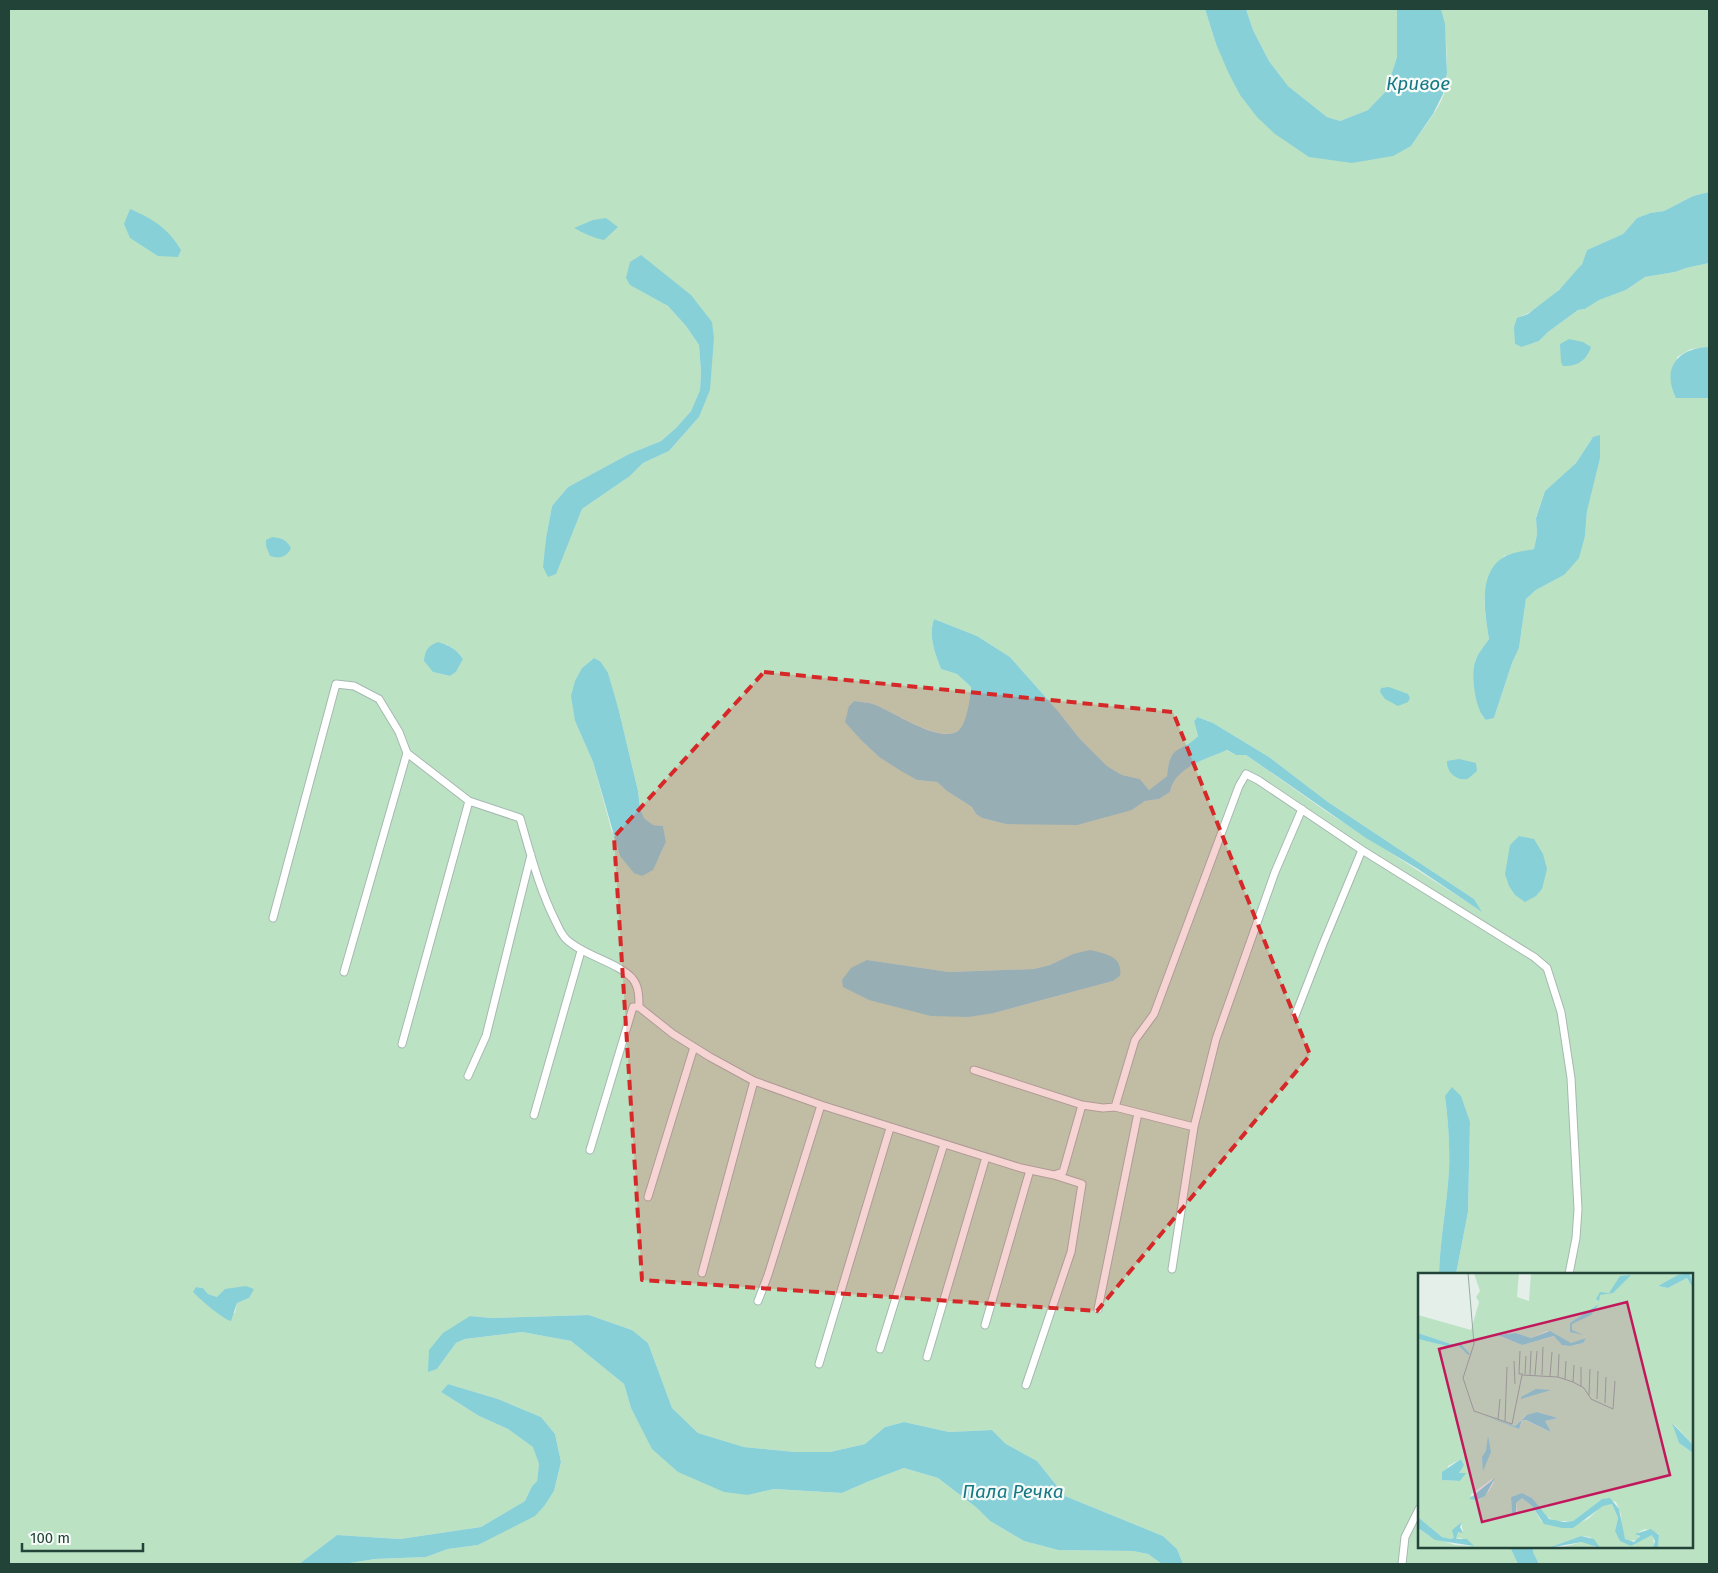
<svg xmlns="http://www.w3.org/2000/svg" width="1718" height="1573" viewBox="0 0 1718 1573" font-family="'Fira Sans',sans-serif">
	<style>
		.green { fill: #bce2c4; fill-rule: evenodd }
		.water { fill: #88d0d8 }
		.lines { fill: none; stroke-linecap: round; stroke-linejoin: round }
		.minor-casing { stroke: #a6b8b1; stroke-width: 9 }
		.minor { stroke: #fff; stroke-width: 7 }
		.marked { fill: #d62828; fill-opacity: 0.2; stroke: #d62828; stroke-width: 4; stroke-dasharray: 10 6; stroke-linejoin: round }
		.labels { text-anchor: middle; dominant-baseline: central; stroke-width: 4.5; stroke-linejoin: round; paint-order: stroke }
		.water-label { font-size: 19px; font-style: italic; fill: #157985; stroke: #f6fbf8 }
		.inset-road { fill: none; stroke: #96aaa3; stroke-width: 1 }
		.view { fill: #c2185b; fill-opacity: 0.15; stroke: #c2185b; stroke-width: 2.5 }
		.inset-edge { fill: none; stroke: #214338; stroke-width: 2.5 }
	</style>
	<rect width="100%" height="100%" fill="#e4efea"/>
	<path class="green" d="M 9,9 L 1205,9 L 1216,44 L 1240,95 L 1411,146 C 1421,131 1438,111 1444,94 C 1450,72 1446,31 1441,9 L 1709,9 L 1709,192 L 1693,196 L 1664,211 L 1650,213 L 1637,218 L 1623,234 L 1587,250 C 1585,255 1584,261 1581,265 C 1571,280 1538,312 1521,316 L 1522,347 L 1539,341 L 1548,332 L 1578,310 L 1585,309 L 1598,300 L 1626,290 L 1645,277 L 1675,272 L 1686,268 L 1709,263 L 1709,347 L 1691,349 L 1677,357 L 1676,398 L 1709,398 L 1709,1564 L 1539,1564 L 1534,1554 L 1532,1547 L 1692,1547 L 1692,1274 L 1456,1274 L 1468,1212 L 1470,1122 L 1445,1096 C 1448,1120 1450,1145 1449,1170 C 1447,1205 1440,1239 1439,1274 L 1419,1274 L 1419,1547 L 1510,1547 L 1518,1564 L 1183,1564 L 1177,1549 L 1163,1536 L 1065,1496 L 1037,1461 L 1006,1444 L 992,1430 L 949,1432 L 904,1422 L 885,1427 L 865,1444 L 830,1452 L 795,1452 L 744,1447 L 698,1433 L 672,1408 L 648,1343 L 632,1330 L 589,1315 L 491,1318 L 470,1316 L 428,1371 L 437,1369 L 456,1343 L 465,1339 L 522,1332 L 571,1341 L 624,1384 L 631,1408 L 653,1449 L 679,1472 L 748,1495 L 774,1489 L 842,1493 L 867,1482 L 904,1468 L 938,1478 L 977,1508 L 990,1521 L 1024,1541 L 1058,1550 L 1133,1551 L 1148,1554 L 1162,1564 L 344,1564 L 375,1559 L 426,1557 L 448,1549 L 478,1545 L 545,1505 L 554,1491 L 561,1462 L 555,1434 L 541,1417 L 498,1399 L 448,1384 L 441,1392 L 479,1416 L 508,1429 L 534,1447 L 539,1464 L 537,1481 L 532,1486 L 525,1501 L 481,1527 L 400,1539 L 337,1535 L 299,1564 L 9,1564 ZM 626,278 L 714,338 L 699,417 L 669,451 L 643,463 L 630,476 L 582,509 L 570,537 L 545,551 L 546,538 L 552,506 L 568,487 L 629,454 L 661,441 L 676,428 L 691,411 L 700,390 L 701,372 L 699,345 L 686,326 L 668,306 L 631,285 ZM 1593,437 L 1585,536 L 1564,575 L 1536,590 L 1526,599 L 1519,648 L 1512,663 L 1494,718 L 1486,720 L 1482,716 L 1475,660 L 1489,639 C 1487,625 1482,600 1486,588 C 1491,577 1498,566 1504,556 L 1534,549 L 1537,534 L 1536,517 L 1545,491 L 1576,463 ZM 934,619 L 977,636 L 1010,657 L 1057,710 L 1080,739 L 1107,766 L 1122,775 L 1140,779 L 1149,790 L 1167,776 C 1170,744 1180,754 1198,736 L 1194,721 L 1199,717 L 1213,723 L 1269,757 L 1328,802 L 1474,899 L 1481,911 L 1327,812 L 1246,755 L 1236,755 L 1226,750 C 1206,759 1175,767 1170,792 L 1159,799 L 1145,801 L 1132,810 L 1006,824 L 982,818 L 976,814 L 972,807 L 947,791 L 937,782 L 917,780 L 879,757 L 862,741 L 849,706 L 854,701 C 860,702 867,702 873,704 C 892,710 945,748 961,728 C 969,718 969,699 971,687 L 957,674 L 941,669 C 935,653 928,636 934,619 ZM 446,644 L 459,653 L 463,659 L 456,672 L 450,676 L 433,672 ZM 594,658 L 600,661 L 619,711 L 638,791 L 640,808 L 644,818 L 653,825 L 663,826 L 666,842 L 659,858 L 612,832 L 593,762 L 575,721 L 582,668 ZM 1073,954 L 1120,976 L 1113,981 L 994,1013 L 867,960 L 949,972 L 1034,969 L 1050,965 ZM 196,1287 L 203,1288 L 208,1294 L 217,1297 L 249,1298 L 237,1303 L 235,1313 C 213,1309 205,1309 196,1287 Z
		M 1246,9 L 1397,9 L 1397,57 L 1386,91 L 1368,110 L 1340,121 L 1327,117 L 1288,86 L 1269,61 L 1253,30 Z"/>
	<path class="water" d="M 1205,9 L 1246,9 L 1253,30 L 1269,61 L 1288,86 L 1327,117 L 1340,121 L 1368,110 L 1386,91 L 1397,57 L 1397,9 L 1441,9 L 1445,24 L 1447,73 L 1443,94 L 1433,114 L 1411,146 L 1393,156 L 1352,163 L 1309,157 L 1275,134 L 1257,117 L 1240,95 L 1229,74 L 1216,44 Z
		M 1709,192 L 1709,263 L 1686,268 L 1675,272 L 1645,277 L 1626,290 L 1599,300 L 1585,309 L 1578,310 L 1548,332 L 1539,341 L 1522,347 L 1515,344 L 1514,327 L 1517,318 L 1528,314 L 1559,290 L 1582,264 L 1587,250 L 1623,234 L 1637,218 L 1650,213 L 1664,211 L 1693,196 Z
		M 130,209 C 153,219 168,228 181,250 L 178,257 L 158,256 L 130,238 L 124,224 Z
		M 606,218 L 618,227 L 604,240 C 596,239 581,232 574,228 L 593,220 Z
		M 641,255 L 691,295 L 712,322 L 714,338 L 710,390 L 699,417 L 669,451 L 643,463 L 630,476 L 582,509 L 556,574 L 548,577 L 543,567 L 546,538 L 552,506 L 568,487 L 629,454 L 661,441 L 676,428 L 691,411 L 700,390 L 701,372 L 699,345 L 686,326 L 668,306 L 630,285 L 626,278 L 630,262 Z
		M 1569,339 L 1583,342 L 1591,347 C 1587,360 1577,367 1563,366 L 1561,362 L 1560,344 Z
		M 1709,347 L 1709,398 L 1676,398 C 1661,368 1678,348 1709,347 Z
		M 1600,435 L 1600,458 L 1587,511 L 1585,536 L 1579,558 L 1564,575 L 1536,590 L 1526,599 L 1519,648 L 1512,663 L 1494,718 L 1486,720 C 1475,710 1470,673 1476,659 C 1479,652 1485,645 1489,639 C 1485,614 1477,573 1504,557 C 1512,552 1525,551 1534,549 L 1537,534 L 1536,518 L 1545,491 L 1576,463 L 1593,437 Z
		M 272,537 C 281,538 286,539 291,548 C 287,557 280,559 270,556 L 266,546 L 266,540 Z
		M 934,619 L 977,636 L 1010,657 L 1057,710 L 1080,739 L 1107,766 L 1122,775 L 1140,779 L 1149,790 L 1167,776 C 1170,743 1180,754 1198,736 L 1194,721 L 1198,717 L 1213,723 L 1269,757 L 1328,802 L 1474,899 L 1482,912 L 1418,869 L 1366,838 L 1246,755 L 1236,755 L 1227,750 C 1206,759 1175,767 1170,792 L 1159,799 L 1145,801 L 1132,810 L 1077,825 L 1006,824 L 982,818 L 976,814 L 972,807 L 947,791 L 937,782 L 917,780 L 901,771 L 879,757 L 862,741 L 845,722 L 849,706 L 854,701 C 860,702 867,702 873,704 C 893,711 939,744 958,731 C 967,724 970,698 971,687 L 957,674 L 941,669 C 935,653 928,636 934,619 Z
		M 438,642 C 448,645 457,649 463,659 L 456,672 L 450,676 L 433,672 L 424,661 C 425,650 428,646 438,642 Z
		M 594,658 L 600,661 L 608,673 L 619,711 L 638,791 L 640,808 L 644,818 L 653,825 L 663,826 L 666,842 L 653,870 L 642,876 L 634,873 L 620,856 L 593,762 L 575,721 L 571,696 L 575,681 L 582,668 Z
		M 1389,687 L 1408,694 L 1410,698 L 1408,702 L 1398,706 L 1385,699 L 1380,692 L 1381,688 Z
		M 1459,759 L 1476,763 L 1477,771 C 1474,773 1470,778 1467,779 C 1456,781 1446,771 1447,761 Z
		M 1519,836 L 1534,839 L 1543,854 L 1547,869 L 1542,889 L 1536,896 L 1525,902 L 1515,895 L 1509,886 L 1505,874 L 1510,845 Z
		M 1090,950 C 1106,954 1123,956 1120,976 L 1113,981 L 994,1013 L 968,1017 L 931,1016 L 869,1000 L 843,987 L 842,980 L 851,968 L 867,960 L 949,972 L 1034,969 L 1050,965 L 1073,954 Z
		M 1452,1087 L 1461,1096 L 1470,1122 L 1468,1212 L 1456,1274 L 1439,1274 C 1440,1239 1447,1205 1449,1170 C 1450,1145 1448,1120 1445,1096 Z
		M 246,1286 L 254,1289 L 249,1298 L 237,1303 L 231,1321 C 221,1318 201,1300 193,1292 L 196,1287 L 203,1288 L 208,1294 L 217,1297 L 225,1289 Z
		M 589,1315 L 632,1330 L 648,1343 L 672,1408 L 698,1433 L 744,1447 L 795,1452 L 830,1452 L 865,1444 L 885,1427 L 904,1422 L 949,1432 L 992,1430 L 1006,1444 L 1037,1461 L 1065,1496 L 1163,1536 L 1177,1549 L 1183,1564 L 1162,1564 L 1148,1554 L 1133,1551 L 1058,1550 L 1024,1541 L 990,1521 L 977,1508 L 938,1478 L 904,1468 L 867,1482 L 842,1493 L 774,1489 L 748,1495 L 724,1492 L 678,1472 L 652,1449 L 631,1408 L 624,1384 L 571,1341 L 522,1332 L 465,1339 L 456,1343 L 437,1369 L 428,1372 L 429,1350 L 443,1333 L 470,1316 L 491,1318 Z
		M 448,1384 L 498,1399 L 541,1417 L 555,1434 L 561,1462 L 554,1491 L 545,1505 L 535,1516 L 478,1545 L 448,1549 L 426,1557 L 375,1559 L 344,1564 L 299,1564 L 337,1535 L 400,1539 L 481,1527 L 525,1501 L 532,1486 L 537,1481 L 539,1464 L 533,1447 L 508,1429 L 479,1416 L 441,1392 Z
		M 1510,1547 L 1532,1547 L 1534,1554 L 1539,1564 L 1518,1564 Z"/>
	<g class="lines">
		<g class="minor-casing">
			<path id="minor" d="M 273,918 L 336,684 L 354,686 L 379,699 L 399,732 L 407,753 L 469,801 L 520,818 C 530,852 539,888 555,920 C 558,926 561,934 566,939 C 584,956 617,962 632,978 C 639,986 639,997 639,1007
				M 344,972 L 407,753
				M 1295,1016 L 1323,944 L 1362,850
				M 402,1044 L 469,801
				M 974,1070 L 1082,1105
				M 468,1076 L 486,1036 L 531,855
				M 1115,1107 L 1194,1127
				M 534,1115 L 581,951
				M 590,1150 L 633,1007 L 639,1007 L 673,1034 L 710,1057 L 754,1081 L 821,1105 L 1021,1168 L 1054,1175 L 1063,1172 L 1082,1105 L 1103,1108 L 1115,1107 L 1135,1040 L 1154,1014 L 1239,786 L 1246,774 L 1258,780 L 1362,850 L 1534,957 L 1547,968 L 1561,1012 L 1571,1078 L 1578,1209 L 1576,1238 L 1569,1274
				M 648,1197 L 694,1047
				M 1172,1269 L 1194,1127 L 1216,1039 L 1275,872 L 1302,809
				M 702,1273 L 754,1081
				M 758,1301 L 768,1275 L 821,1105
				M 1098,1309 L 1138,1113
				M 985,1325 L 1030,1170
				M 880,1349 L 944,1144
				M 927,1357 L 986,1157
				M 819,1364 L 890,1128
				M 1026,1385 L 1071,1252 L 1082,1184 L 1054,1175
				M 1402,1564 L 1405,1537 L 1419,1509"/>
		</g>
		<use href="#minor" class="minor"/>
	</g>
	<path class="marked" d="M 764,672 L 1173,712 L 1310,1055 L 1097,1311 L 642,1280 L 614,837 Z"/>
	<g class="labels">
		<g class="water-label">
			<text x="1418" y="83">Кривое</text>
			<text x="1013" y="1491">Пала Речка</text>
		</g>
	</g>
	<g transform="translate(1418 1273)">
		<rect width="275" height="275" fill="#e4efea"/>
		<path d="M 56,0 L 101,0 L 99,24 L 111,28 L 113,0 L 267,0 L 240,13 L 250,15 L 269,5 L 275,15 L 275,172 L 255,150 L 261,170 L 275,180 L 275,275 L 240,275 L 241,261 L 227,256 L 221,259 L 220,267 L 209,268 L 204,261 L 203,241 L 198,229 L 184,226 L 155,248 L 137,248 L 126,242 L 114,225 L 104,220 L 93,224 L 94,241 L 99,239 L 98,230 L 104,225 L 114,233 L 123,248 L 150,255 L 170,246 L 185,232 L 194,231 L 200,245 L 197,258 L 213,273 L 228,263 L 235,262 L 236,272 L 235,275 L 182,275 L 172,264 L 163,263 L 130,275 L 0,275 L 0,255 L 11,263 L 37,272 L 55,273 L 43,265 L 38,266 L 39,259 L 45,259 L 43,249 L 36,266 L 33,266 L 24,264 L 0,244 L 0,66 L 28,72 L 40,72 L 50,82 L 40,70 L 33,71 L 0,60 L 0,42 L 53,57 L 61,29 L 58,24 L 62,18 ZM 129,58 L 153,70 L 165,67 L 167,63 L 165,70 L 152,73 L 145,72 L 137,63 L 104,72 L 80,62 L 98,60 L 113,65 ZM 119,139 L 140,145 L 127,148 L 133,159 L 105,146 L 101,156 L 85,150 L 97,153 L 106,144 ZM 43,186 L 45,191 L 41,200 L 47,200 L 42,208 L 26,207 L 30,193 ZM 74,206 L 76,209 L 71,218 L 61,227 L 52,222 ZM 164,269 L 174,270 L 177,275 L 141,275 Z" fill="#bce2c4" fill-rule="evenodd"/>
		<path d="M 272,0 L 275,15 L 269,5 L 250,15 L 240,13 L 260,2 ZM 213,2 L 195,20 L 182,22 L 181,28 L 178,26 L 182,19 L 191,20 L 202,3 ZM 181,31 L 173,42 L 154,51 L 154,57 L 165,62 L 152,59 L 152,50 ZM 132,58 L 153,70 L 168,65 L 165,70 L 152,73 L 144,72 L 136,63 L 104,72 L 80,62 L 98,60 L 113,65 ZM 0,60 L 33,71 L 42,70 L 52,81 L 50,82 L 40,72 L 33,74 L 0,66 ZM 118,116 L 133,117 L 103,126 L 103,124 ZM 119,139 L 140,145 L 127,148 L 133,159 L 108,147 L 104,147 L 101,156 L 65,142 L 97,153 L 109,142 ZM 254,150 L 275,172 L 275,180 L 261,170 ZM 70,163 L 73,179 L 65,198 L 64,184 L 68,178 ZM 43,186 L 46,192 L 41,200 L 48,200 L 42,208 L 24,207 L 24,199 ZM 77,205 L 67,223 L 59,227 L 51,226 ZM 104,220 L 114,225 L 131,246 L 146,249 L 155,248 L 184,226 L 192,225 L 201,236 L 207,266 L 216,269 L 222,263 L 217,261 L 233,256 L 241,262 L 240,275 L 235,275 L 237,268 L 234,262 L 213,273 L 202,268 L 197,258 L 200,245 L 194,231 L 185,233 L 155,255 L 144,255 L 126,251 L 114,233 L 104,225 L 98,230 L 98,241 L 94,241 L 93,224 ZM 0,244 L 24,264 L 33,266 L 36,265 L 34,257 L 44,249 L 42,254 L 45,260 L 40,259 L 38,266 L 49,266 L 56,273 L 17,267 L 0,255 ZM 163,263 L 176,266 L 182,275 L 164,269 L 130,275 Z" fill="#88d0d8"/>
		<path class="inset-road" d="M 50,0 L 56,71 L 45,105 L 56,138 L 94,151 L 104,102 L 140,104 L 155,109 L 156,92M 102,78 L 101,101 L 105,101M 96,88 L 97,111M 107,101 L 108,83M 112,102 L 113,78M 117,102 L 119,78M 124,102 L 125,74M 132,103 L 134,79M 140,104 L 141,81M 147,106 L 148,88M 155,109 L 166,115 L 173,126 L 195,136 L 197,108M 163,113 L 163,94M 171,122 L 172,96M 179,126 L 180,98M 187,130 L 188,104M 80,146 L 82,126M 87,148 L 89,94"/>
		<path class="view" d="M 209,29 L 252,202 L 64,249 L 21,76 Z"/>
		<rect width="275" height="275" class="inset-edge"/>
	</g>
	<rect width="1718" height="1573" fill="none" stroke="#214338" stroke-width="20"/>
	<path d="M22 1543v8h121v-8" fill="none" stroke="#214338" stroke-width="2.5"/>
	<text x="30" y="1543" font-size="15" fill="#214338" stroke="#f6fbf8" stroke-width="4" paint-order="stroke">100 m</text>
</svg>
